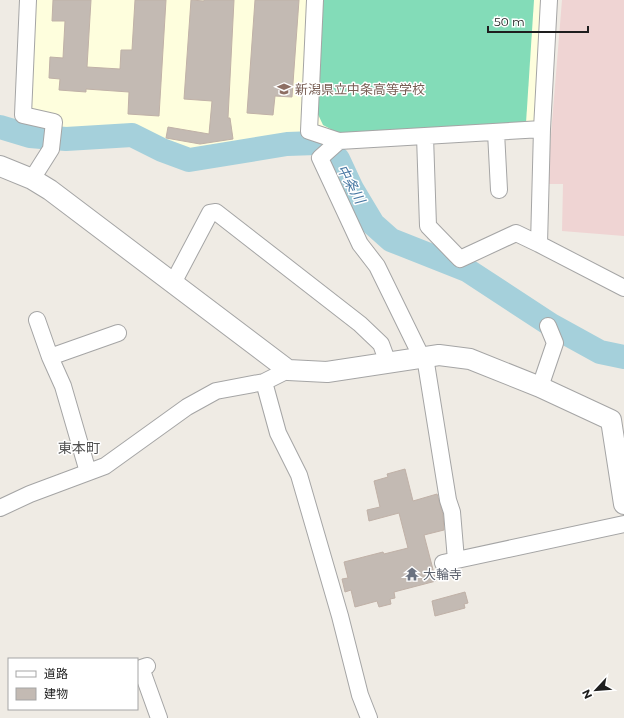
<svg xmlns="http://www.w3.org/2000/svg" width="624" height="718" viewBox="0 0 624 718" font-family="Montserrat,'Noto Sans JP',sans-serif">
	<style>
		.commercial { fill: #efd4d3 }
		.education { fill: #fefedd }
		.pitch { fill: #83dcb8 }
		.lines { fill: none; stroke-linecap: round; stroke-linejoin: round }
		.river { stroke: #a5d0db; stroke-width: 24 }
		.building { fill: #c3bab3; stroke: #c0b1a7 }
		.minor-casing { stroke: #a5a5a5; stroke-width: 18 }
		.tertiary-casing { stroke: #a5a5a5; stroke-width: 22 }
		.minor { stroke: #fff; stroke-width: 16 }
		.tertiary { stroke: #fff; stroke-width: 20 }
		.labels { text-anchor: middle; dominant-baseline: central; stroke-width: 3; stroke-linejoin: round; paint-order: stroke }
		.education-label { font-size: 13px; fill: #785e54; stroke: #fff; text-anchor: start }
		.worship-label { font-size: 13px; fill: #5b616d; stroke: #fff; text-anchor: start }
		.water-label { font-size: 14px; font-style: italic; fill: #4979a3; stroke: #fff }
		.neighbourhood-label { font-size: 14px; fill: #515151; stroke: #fff }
	</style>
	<rect width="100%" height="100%" fill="#efebe4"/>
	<path class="commercial" d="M 562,0 L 624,0 L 624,236 L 562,231 L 563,184 L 547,184 Z"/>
	<path class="education" d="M 34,0 L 545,0 L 537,133 L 301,137 L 189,154 L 124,128 L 92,132 L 43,127 L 25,123 Z"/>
	<path class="pitch" d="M 322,0 L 534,0 L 526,123 L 340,134 L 323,125 L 316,110 Z"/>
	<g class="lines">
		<path class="river" d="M 0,127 L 30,136 L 66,139 L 132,135 L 162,150 L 189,160 L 287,144 L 316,143 L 338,159 L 352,189 L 373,224 L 391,240 L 467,270 L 551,325 L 600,352 L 624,357"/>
	</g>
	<path class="building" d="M 53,0 L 91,0 L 87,67 L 120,69 L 121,50 L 132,50 L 135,0 L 166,0 L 159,116 L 128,114 L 129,92 L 86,89 L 86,92 L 59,90 L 60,79 L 49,78 L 50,57 L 63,58 L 65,21 L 52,21 Z
		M 191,0 L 204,1 L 204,0 L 234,0 L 228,118 L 230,118 L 233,139 L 200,144 L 166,138 L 168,127 L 209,134 L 212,101 L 184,99 Z
		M 255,0 L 299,0 L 292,97 L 275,96 L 273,115 L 247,113 Z
		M 405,469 L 413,501 L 437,494 L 443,514 L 444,530 L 424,535 L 436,581 L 394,592 L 395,598 L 390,599 L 391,604 L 379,607 L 377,601 L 355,607 L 351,590 L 345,592 L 342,579 L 348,578 L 344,562 L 383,552 L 384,554 L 408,548 L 399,513 L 369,521 L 367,510 L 380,507 L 374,481 L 388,477 L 387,474 Z
		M 465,592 L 468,603 L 464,604 L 465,608 L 435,616 L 432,601 Z"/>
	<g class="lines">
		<g class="minor-casing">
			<path id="minor" d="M 28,0 L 23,115 L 54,122 L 51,149 L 32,179
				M 315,0 L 309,131 L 339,141 L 542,129
				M 549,0 L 542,129 L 539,244 L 624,288
				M 496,132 L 499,190
				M 425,136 L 428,226 L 460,259 L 516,233 L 539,244
				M 339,141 L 320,158 L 360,244 L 377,266 L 422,358
				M 173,283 L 210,213 L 216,212 L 360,324 L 381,344 L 388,363
				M 37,320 L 50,357 L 63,386 L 88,472
				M 50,357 L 118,333
				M 425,357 L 448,500 L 452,512 L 456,560
				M 264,382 L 278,433 L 299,475 L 340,616 L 360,695 L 369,718
				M 540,387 L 555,343 L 548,326
				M 0,508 L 30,494 L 105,466 L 187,407 L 216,391 L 264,382 L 288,370
				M 443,563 L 624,524
				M 147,666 L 141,668 L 159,718"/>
		</g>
		<g class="tertiary-casing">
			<path id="tertiary" d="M 0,166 L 32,179 L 50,190 L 288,370 L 327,372 L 439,355 L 470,359 L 540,387 L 611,420 L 624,504"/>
		</g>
		<use href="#minor" class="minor"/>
		<use href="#tertiary" class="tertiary"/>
	</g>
	<defs>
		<g id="school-bare" transform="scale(1.08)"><path d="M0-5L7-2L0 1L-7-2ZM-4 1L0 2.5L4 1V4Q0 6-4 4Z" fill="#8d6e63" stroke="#fff" stroke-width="2.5" paint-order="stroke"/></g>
		<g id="temple-bare" transform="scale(1.08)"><path d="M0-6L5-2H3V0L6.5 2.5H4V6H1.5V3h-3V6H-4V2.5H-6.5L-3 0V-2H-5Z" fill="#6b7280" stroke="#fff" stroke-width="2.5" paint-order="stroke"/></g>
	</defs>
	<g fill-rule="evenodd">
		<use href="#school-bare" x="284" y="89"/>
		<use href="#temple-bare" x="412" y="574"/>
	</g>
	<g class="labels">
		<g class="education-label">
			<text x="295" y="89">新潟県立中条高等学校</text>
		</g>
		<g class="worship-label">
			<text x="423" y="574">大輪寺</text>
		</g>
		<g class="water-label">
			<text transform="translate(351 184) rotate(61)">中条川</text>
		</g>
		<g class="neighbourhood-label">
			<text x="79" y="448">東本町</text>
		</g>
	</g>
	<rect x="8" y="658" width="130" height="52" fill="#ffffff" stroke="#a5a5a5"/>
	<rect x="16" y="671" width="20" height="6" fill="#ffffff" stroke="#a5a5a5"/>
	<text x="44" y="678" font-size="12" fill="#1e1e1e">道路</text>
	<rect x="16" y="688" width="20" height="12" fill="#c3bab3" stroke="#a5a5a5"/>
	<text x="44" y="698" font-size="12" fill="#1e1e1e">建物</text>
	<g transform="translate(596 690) rotate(244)" stroke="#ffffff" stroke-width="3" paint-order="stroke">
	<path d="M0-3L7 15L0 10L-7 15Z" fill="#1e1e1e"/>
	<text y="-6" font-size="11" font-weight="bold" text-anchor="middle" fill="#1e1e1e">N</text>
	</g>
	<path d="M488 26v6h100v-6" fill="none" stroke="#1e1e1e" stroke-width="2"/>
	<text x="494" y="26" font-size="12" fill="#1e1e1e" stroke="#ffffff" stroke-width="3" paint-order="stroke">50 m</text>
</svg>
